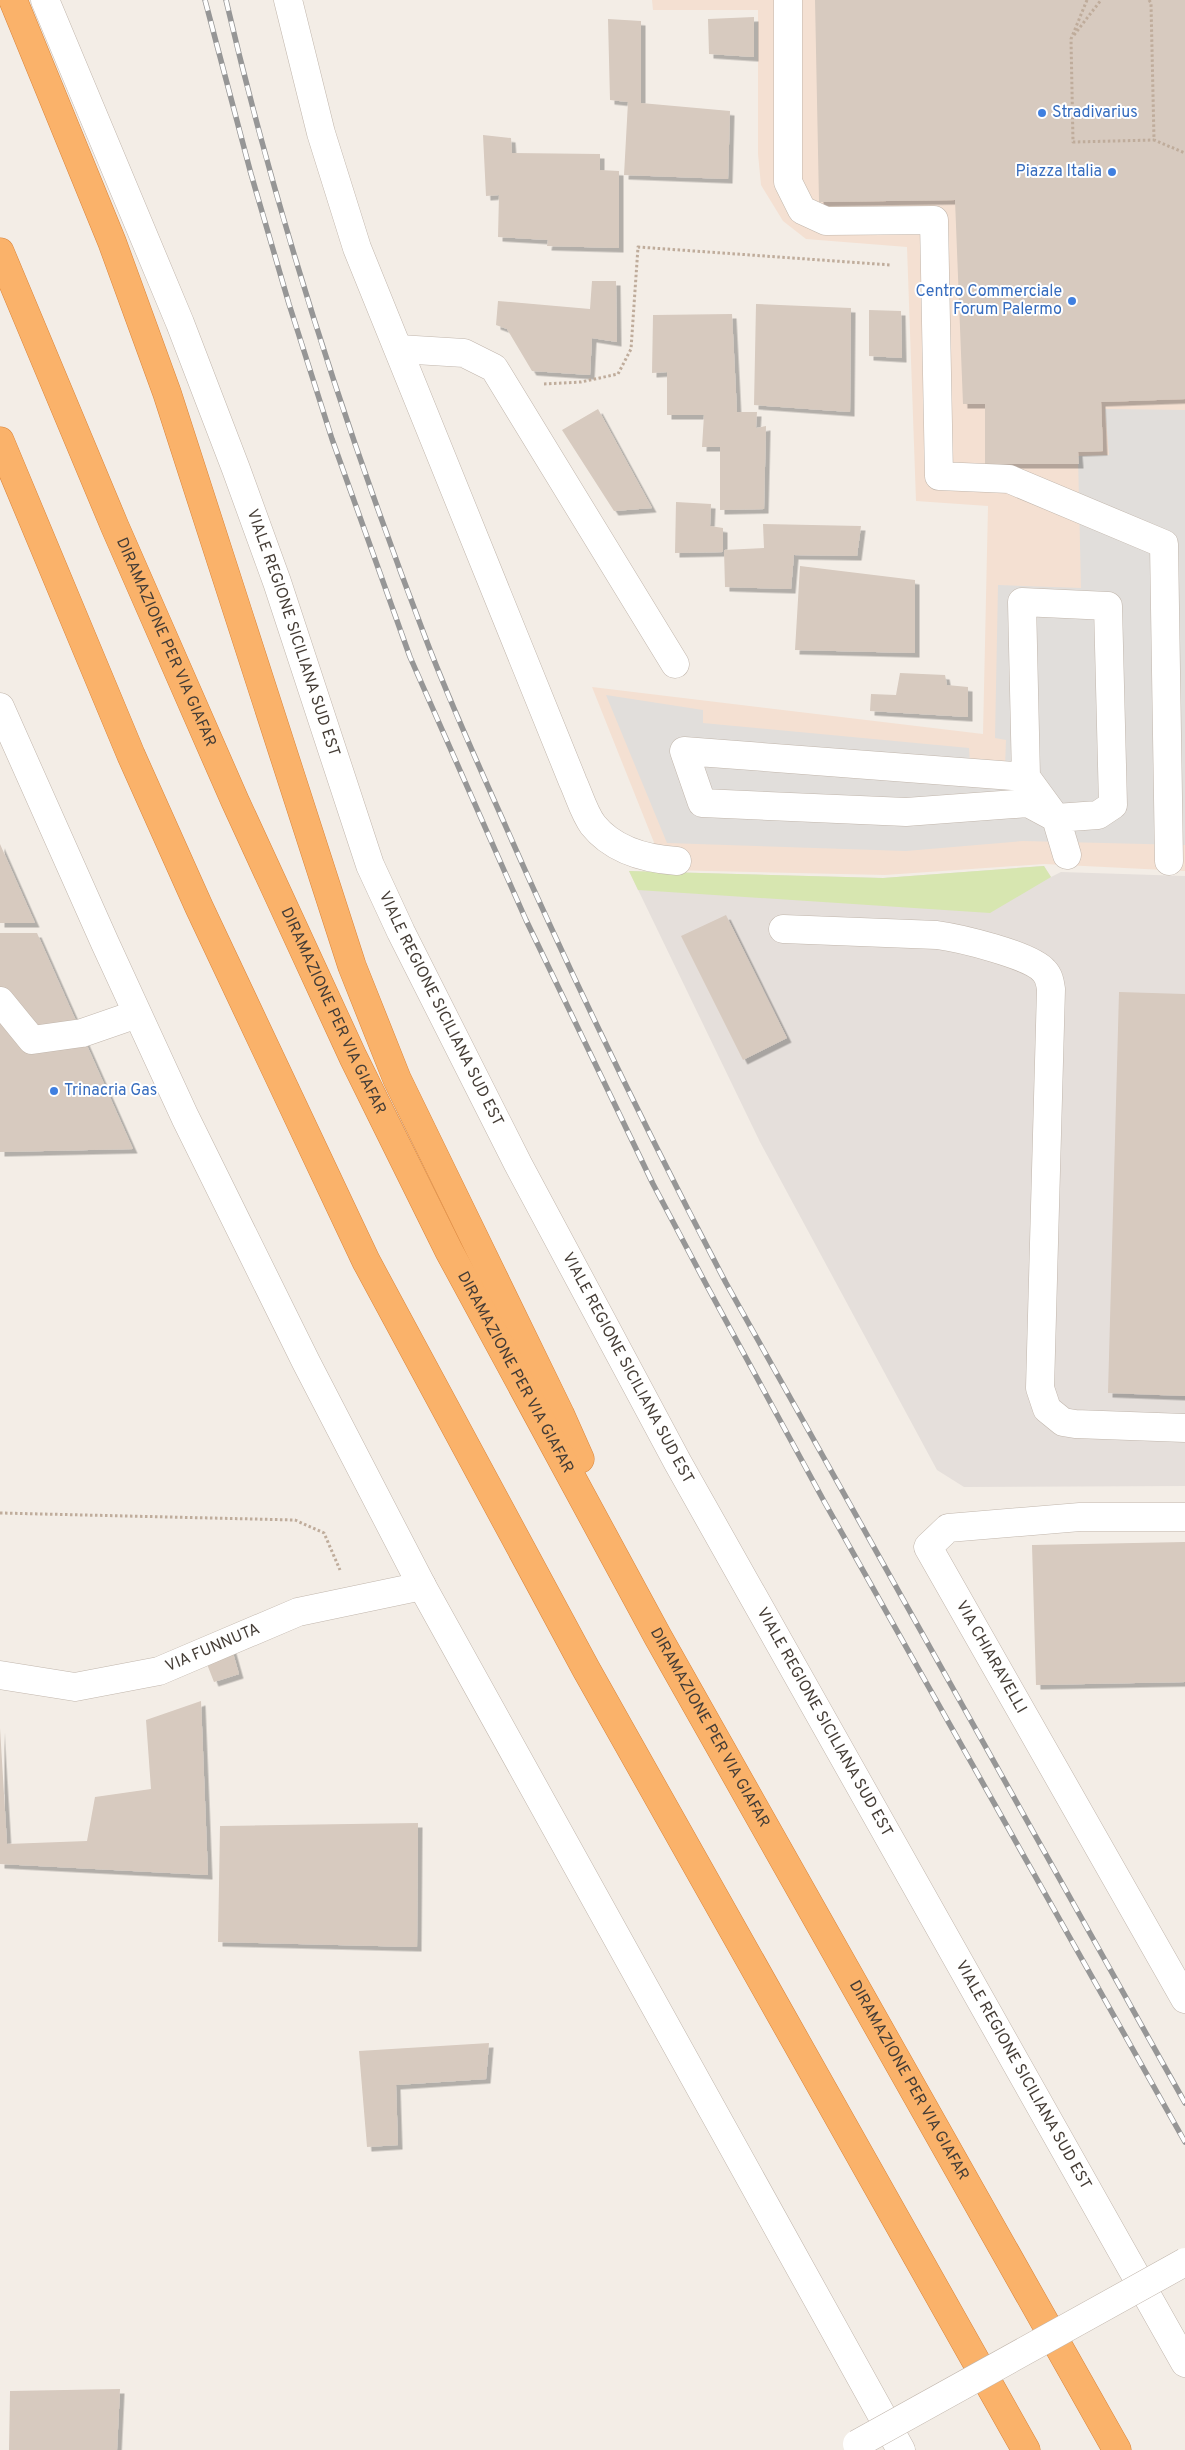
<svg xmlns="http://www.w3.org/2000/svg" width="1185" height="2450" viewBox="0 0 1185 2450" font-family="Overpass,sans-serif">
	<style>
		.commercial { fill: #f4e0d2 }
		.industrial { fill: #e5dfdb }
		.green { fill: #d7e6b0 }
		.parking { fill: #e1dedb }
		.building { fill: #d7cabf; filter: url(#shadow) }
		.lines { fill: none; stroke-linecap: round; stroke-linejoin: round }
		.minor-casing { stroke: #c1b6ac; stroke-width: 29 }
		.highway-casing { stroke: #d9843a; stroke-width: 29 }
		.path { stroke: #bfac9b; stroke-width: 3; stroke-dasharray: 2.5 2.5; stroke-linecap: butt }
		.minor { stroke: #fff; stroke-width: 28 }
		.highway { stroke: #fab26a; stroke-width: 28 }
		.rail-casing { stroke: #969696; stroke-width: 5.5 }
		.rail { stroke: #fff; stroke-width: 4; stroke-dasharray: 11; stroke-linecap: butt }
		.minor-bridge-casing { stroke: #c1b6ac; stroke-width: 29; stroke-linecap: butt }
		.minor-bridge { stroke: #fff; stroke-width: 28 }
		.shop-dot { fill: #3f7fe0; stroke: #fff; stroke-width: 2 }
		.labels { text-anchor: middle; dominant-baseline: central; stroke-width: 4; stroke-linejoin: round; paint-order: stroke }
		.shop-label { font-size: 16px; fill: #366cbe; stroke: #fff; text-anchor: start }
		.street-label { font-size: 16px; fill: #453d36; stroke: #fff }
	</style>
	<defs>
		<filter id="shadow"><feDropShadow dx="4.5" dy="4.5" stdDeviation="0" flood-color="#0004"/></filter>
	</defs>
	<rect width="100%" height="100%" fill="#f3ede6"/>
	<path class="commercial" d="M 652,0 L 1185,0 L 1185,871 L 1044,864 L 885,875 L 665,870 L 592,687 L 983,734 L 988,506 L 916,501 L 907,247 L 806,239 L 783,221 L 761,185 L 758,154 L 758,10 L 653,10 Z"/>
	<path class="industrial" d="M 1044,866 L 1051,877 L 1061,872 L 1185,876 L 1185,1486 L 964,1487 L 937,1470 L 760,1142 L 629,871 L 883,878 Z"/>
	<path class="green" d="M 1044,866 L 1051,877 L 990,913 L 638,890 L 629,871 L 883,878 Z"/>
	<path class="parking" d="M 1105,409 L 1185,410 L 1185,845 L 1023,841 L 906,851 L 667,843 L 606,695 L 703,710 L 703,723 L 969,748 L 970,763 L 1005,767 L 1006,740 L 995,738 L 998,585 L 1081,588 L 1078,456 L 1109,455 Z"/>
	<path class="building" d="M 815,0 L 1185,0 L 1185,399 L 1101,402 L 1103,451 L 1078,452 L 1079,464 L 985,464 L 985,404 L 963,404 L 955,200 L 819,202 Z
		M 754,17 L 754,57 L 709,54 L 708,19 Z
		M 608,19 L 641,21 L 641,103 L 730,111 L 728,179 L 624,175 L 628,102 L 610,100 Z
		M 483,135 L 511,138 L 512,153 L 600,154 L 600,170 L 619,171 L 619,248 L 547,246 L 548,240 L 498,237 L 499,195 L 486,196 Z
		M 592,281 L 616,281 L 617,342 L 592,338 L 590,375 L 532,371 L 507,329 L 496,325 L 498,301 L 590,309 Z
		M 756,304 L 851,308 L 850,412 L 754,405 Z
		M 869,310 L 901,311 L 902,358 L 869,356 Z
		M 732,314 L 737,412 L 757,412 L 756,428 L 766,426 L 764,509 L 720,510 L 720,447 L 702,447 L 704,415 L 667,415 L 667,372 L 652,373 L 653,315 Z
		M 598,409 L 652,508 L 614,511 L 562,430 Z
		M 676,502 L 711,504 L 710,526 L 723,528 L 723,552 L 675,553 Z
		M 763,524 L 861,526 L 857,556 L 794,555 L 791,589 L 725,587 L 724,550 L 764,548 Z
		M 800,566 L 915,580 L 915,653 L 795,650 Z
		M 900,673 L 945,675 L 947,685 L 968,687 L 968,717 L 870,711 L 871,694 L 896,695 Z
		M 0,844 L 35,923 L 0,923 Z
		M 726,915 L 787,1038 L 743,1060 L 681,936 Z
		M 0,933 L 37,933 L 133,1149 L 0,1152 Z
		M 1119,992 L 1185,994 L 1185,1396 L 1108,1393 Z
		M 1185,1542 L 1185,1682 L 1036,1685 L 1032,1545 Z
		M 231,1646 L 239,1674 L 214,1682 L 205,1659 Z
		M 201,1701 L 208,1875 L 0,1864 L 0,1728 L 7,1844 L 87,1841 L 95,1797 L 151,1789 L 146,1720 Z
		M 418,1823 L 417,1947 L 218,1942 L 220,1826 Z
		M 489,2043 L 486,2079 L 396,2085 L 398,2145 L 367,2147 L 359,2051 Z
		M 120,2389 L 117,2450 L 9,2450 L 10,2391 Z"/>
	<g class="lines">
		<g class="minor-casing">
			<g id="minor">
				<path id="s1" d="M 45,0 L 180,323 L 236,469 L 277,582 L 370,865 L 401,932 L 518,1164 L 678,1463 L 1185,2363"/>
				<path d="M 288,0 L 321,133 L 357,248 L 573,782 C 579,795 584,813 593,825 C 613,850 647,859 677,861"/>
				<path d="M 788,0 L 788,182 L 802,210 L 826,221 L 934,220 L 939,476 L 1009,479 L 1164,544 L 1169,861"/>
				<path d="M 399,349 L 464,353 L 494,368 L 675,664"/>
				<path d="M 0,707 L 105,943 L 185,1117 L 306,1362 L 422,1586 L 901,2450"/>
				<path d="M 1026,777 L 1022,602 L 1108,606 L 1113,805 L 1098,815 L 1056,818 L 1028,803 L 906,812 L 702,803 L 684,751 L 1026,777 L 1056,818 L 1067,855"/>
				<path d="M 783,929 L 937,935 C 959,938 1031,955 1044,971 C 1049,976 1050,982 1051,989 L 1040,1388 L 1047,1409 L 1063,1422 L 1075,1424 L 1185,1428"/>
				<path d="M 0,1001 L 32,1040 L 82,1033 L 137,1014"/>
				<path id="s2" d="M 1185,1517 L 1080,1517 L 948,1528 L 928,1547 L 1185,1999"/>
				<path id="s3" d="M 0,1675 L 75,1687 L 159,1671 L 298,1612 L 422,1586"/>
			</g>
		</g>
		<g class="highway-casing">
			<g id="highway">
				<path d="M 13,0 L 112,242 L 167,393 L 352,966 L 397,1079 L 560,1414 L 580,1459"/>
				<path id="s4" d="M 0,252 L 115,527 L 235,801 L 353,1057 L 449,1251 L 658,1637 L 1117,2450"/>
				<path d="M 0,441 L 131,755 L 199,907 L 366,1261 L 586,1669 L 1026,2450"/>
			</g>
		</g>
		<path class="path" d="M 1087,0 L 1071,39 L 1073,142 L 1154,140
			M 1149,0 L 1151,3 L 1154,140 L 1185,153
			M 1074,35 L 1101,0
			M 544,384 L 581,382 L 618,374 L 631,349 L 638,247 L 891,265
			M 0,1513 L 295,1520 L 324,1533 L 340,1570"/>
		<use href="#minor" class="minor"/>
		<use href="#highway" class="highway"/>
		<g class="rail-casing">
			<path id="rail" d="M 205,0 L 251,174 L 289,304 L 332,439 L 410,657 L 526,920 L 653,1184 L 707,1286 L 825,1503 L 1185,2142
				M 226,0 C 277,218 347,433 427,642 C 451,705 479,766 506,827 C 574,982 648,1134 726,1283 L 1185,2103"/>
		</g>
		<use href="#rail" class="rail"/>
		<g class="minor-bridge-casing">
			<path id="minor-bridge" d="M 857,2444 L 1185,2262"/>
		</g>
		<use href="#minor-bridge" class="minor-bridge"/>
	</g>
	<g class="shop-dot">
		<circle cx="1042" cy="113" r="5"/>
		<circle cx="1112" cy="172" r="5"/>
		<circle cx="1072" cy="301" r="5"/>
		<circle cx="54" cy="1091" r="5"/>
	</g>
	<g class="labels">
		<g class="shop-label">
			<text x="1052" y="113">Stradivarius</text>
			<text x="1102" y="172" text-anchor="end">Piazza Italia</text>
			<text x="1062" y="292" text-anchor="end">Centro Commerciale<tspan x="1062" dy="18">Forum Palermo</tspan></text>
			<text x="64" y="1091">Trinacria Gas</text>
		</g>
		<g class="street-label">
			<text stroke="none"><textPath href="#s1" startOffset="680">VIALE REGIONE SICILIANA SUD EST</textPath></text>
			<text stroke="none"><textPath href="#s4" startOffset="424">DIRAMAZIONE PER VIA GIAFAR</textPath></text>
			<text stroke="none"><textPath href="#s1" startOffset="1085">VIALE REGIONE SICILIANA SUD EST</textPath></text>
			<text stroke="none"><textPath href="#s4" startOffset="829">DIRAMAZIONE PER VIA GIAFAR</textPath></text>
			<text stroke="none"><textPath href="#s1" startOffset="1490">VIALE REGIONE SICILIANA SUD EST</textPath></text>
			<text stroke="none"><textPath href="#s4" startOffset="1234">DIRAMAZIONE PER VIA GIAFAR</textPath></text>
			<text stroke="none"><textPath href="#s3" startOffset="220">VIA FUNNUTA</textPath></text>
			<text stroke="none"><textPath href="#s2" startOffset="392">VIA CHIARAVELLI</textPath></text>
			<text stroke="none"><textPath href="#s1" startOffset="1895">VIALE REGIONE SICILIANA SUD EST</textPath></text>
			<text stroke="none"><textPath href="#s4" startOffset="1639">DIRAMAZIONE PER VIA GIAFAR</textPath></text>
			<text stroke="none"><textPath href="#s1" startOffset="2300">VIALE REGIONE SICILIANA SUD EST</textPath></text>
			<text stroke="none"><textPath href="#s4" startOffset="2044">DIRAMAZIONE PER VIA GIAFAR</textPath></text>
		</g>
	</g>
</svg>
